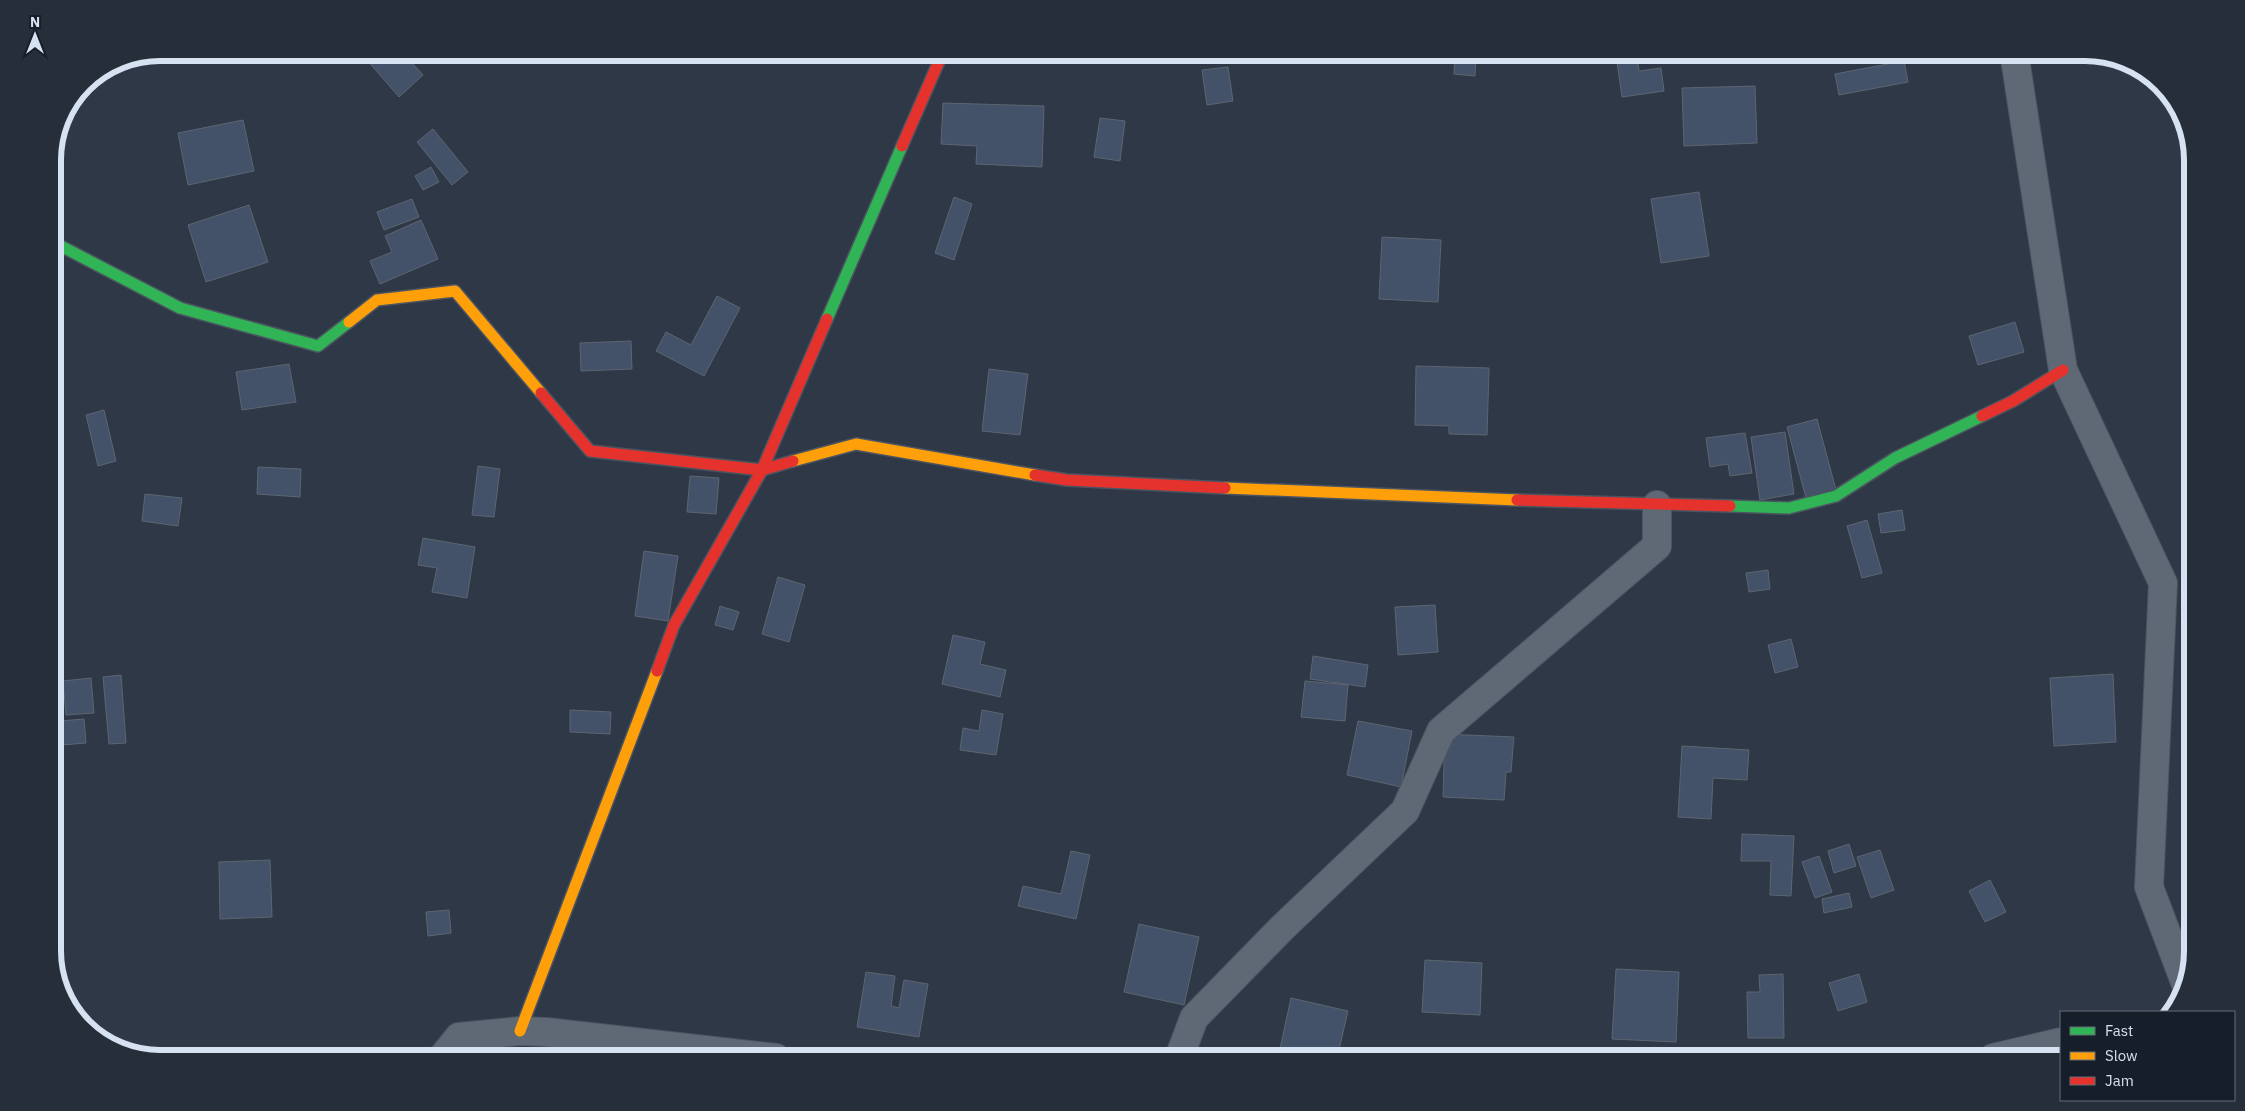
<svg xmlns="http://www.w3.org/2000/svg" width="2245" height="1111" viewBox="0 0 2245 1111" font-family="'IBM Plex Sans',sans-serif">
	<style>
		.building { fill: #435269; stroke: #5d6571 }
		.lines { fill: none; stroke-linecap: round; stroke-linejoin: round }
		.street-casing { stroke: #4b5460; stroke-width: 30 }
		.fast-casing { stroke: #4b5460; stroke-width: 14 }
		.slow-casing { stroke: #4b5460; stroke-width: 14 }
		.jam-casing { stroke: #4b5460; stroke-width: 14 }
		.street { stroke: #5f6875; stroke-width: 28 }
		.fast { stroke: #30b455; stroke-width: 11 }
		.slow { stroke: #ff9f0a; stroke-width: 11 }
		.jam { stroke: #e5322d; stroke-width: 11 }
		.rim { fill: none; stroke: #d6e1f1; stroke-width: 6 }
	</style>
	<rect width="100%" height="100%" fill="#2f3846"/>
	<path class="building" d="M 290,52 L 319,52 L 319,61 L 291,62 Z
		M 360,52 L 402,52 L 423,75 L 399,97 Z
		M 1455,52 L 1476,52 L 1475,76 L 1454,74 Z
		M 1636,52 L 1639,71 L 1661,68 L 1664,91 L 1622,97 L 1616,55 Z
		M 1904,61 L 1908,82 L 1839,95 L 1835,74 Z
		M 1228,67 L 1233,101 L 1207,105 L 1202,70 Z
		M 1755,86 L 1757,143 L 1684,146 L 1682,88 Z
		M 943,103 L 1044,106 L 1042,167 L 976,164 L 977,146 L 941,144 Z
		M 1100,118 L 1125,121 L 1120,161 L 1094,157 Z
		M 243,120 L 254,171 L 188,185 L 178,133 Z
		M 433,129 L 468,172 L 452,185 L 417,142 Z
		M 431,167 L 439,182 L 423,190 L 415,176 Z
		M 1699,192 L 1709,256 L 1661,263 L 1651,199 Z
		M 954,197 L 972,204 L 954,260 L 935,253 Z
		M 412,199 L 419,217 L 384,230 L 377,212 Z
		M 249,205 L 268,262 L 206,282 L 188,225 Z
		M 421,220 L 438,259 L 380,284 L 370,261 L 392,252 L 385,236 Z
		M 1382,237 L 1441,240 L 1438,302 L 1379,299 Z
		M 717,296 L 740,308 L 704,376 L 656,351 L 666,332 L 691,345 Z
		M 2015,322 L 2024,352 L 1978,365 L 1969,336 Z
		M 631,341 L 632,369 L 581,371 L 580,343 Z
		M 289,364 L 296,402 L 242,410 L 236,372 Z
		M 1416,366 L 1489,368 L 1487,435 L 1449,434 L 1449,426 L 1415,425 Z
		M 989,369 L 1028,374 L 1020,435 L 982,431 Z
		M 104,410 L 116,461 L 98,466 L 86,415 Z
		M 1817,419 L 1836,490 L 1806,498 L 1787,427 Z
		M 1785,432 L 1794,494 L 1760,500 L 1751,437 Z
		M 1745,433 L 1752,473 L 1730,476 L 1728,464 L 1710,467 L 1706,438 Z
		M 478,466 L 500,469 L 494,517 L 472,515 Z
		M 258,467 L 301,469 L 300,497 L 257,494 Z
		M 690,476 L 719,478 L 716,514 L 687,512 Z
		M 145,494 L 182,498 L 178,526 L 142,521 Z
		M 1902,510 L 1905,530 L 1881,533 L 1878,514 Z
		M 1867,520 L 1882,573 L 1862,578 L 1847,526 Z
		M 423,538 L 475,547 L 467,598 L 432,592 L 437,568 L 418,565 Z
		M 644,551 L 678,556 L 668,621 L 635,616 Z
		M 1768,570 L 1770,589 L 1749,592 L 1746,573 Z
		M 778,577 L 805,585 L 789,642 L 762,634 Z
		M 53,588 L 63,606 L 53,612 Z
		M 1435,605 L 1438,652 L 1398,655 L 1395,607 Z
		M 720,606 L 739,612 L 733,630 L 715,625 Z
		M 953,635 L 985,642 L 980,664 L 1006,670 L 1000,697 L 942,684 Z
		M 1791,639 L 1798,667 L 1775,673 L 1768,645 Z
		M 1313,656 L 1368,665 L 1365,687 L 1310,679 Z
		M 2113,674 L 2116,742 L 2054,746 L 2050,678 Z
		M 121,675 L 126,743 L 109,744 L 103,677 Z
		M 91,678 L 94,713 L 66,715 L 63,681 Z
		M 1305,681 L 1348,685 L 1345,721 L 1301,717 Z
		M 570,710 L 611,712 L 610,734 L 570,732 Z
		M 982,710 L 1003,714 L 996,755 L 960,750 L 963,728 L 979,731 Z
		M 84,719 L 86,743 L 62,745 L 60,721 Z
		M 1358,721 L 1412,731 L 1401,787 L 1347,775 Z
		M 1445,734 L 1514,737 L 1511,772 L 1506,772 L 1504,800 L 1443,797 Z
		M 1682,746 L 1749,750 L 1747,780 L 1713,778 L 1711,819 L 1678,817 Z
		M 2192,778 L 2192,807 L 2189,807 L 2186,779 Z
		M 1742,834 L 1794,836 L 1791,896 L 1770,895 L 1771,861 L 1741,861 Z
		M 1849,844 L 1856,866 L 1834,873 L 1828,851 Z
		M 1880,850 L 1894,890 L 1871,898 L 1857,857 Z
		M 1071,851 L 1090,855 L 1076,919 L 1018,906 L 1023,886 L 1061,894 Z
		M 1819,856 L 1832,892 L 1815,898 L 1802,862 Z
		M 270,860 L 272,917 L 220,919 L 219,862 Z
		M 1990,880 L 2006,912 L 1985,922 L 1969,891 Z
		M 2192,880 L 2192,907 L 2190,907 L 2183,883 Z
		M 1849,893 L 1852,907 L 1824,913 L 1822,899 Z
		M 449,910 L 451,933 L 428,936 L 426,912 Z
		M 1139,924 L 1199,937 L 1184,1005 L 1124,992 Z
		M 1425,960 L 1482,963 L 1480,1015 L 1422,1012 Z
		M 1616,969 L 1679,972 L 1676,1042 L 1612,1039 Z
		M 866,972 L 895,976 L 891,1006 L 899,1008 L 904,980 L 928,984 L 919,1037 L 857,1027 Z
		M 1783,974 L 1784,1038 L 1748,1038 L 1747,992 L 1760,992 L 1759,975 Z
		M 1859,974 L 1867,1002 L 1838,1011 L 1829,983 Z
		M 1291,998 L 1348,1011 L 1337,1058 L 1278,1058 Z"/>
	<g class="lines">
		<g class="street-casing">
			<path id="street" d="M 2014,52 L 2063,370 L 2163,583 L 2149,887 L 2185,982
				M 442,1058 L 459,1037 L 520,1031 L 546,1032 L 776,1058
				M 1179,1058 L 1194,1018 L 1282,928 L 1405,811 L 1441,731 L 1657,546 L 1657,505
				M 1993,1058 L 2061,1042"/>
		</g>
		<g class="fast-casing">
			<path id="fast" d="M 53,242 L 180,308 L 318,346 L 349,322
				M 827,319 L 902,146
				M 1730,506 L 1789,508 L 1836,496 L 1895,458 L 1982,416"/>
		</g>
		<g class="slow-casing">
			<path id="slow" d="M 349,322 L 377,300 L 455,291 L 541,393
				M 793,461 L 856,444 L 1035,475
				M 1225,488 L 1517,500
				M 520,1031 L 657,671"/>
		</g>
		<g class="jam-casing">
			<path id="jam" d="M 902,146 L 943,52
				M 541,393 L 590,451 L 762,470 L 793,461
				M 1982,416 L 2013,401 L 2063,370
				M 1035,475 L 1067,480 L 1225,488
				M 1517,500 L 1730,506
				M 657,671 L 674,625 L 762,470 L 827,319"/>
		</g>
		<use href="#street" class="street"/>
		<use href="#fast" class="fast"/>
		<use href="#slow" class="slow"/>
		<use href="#jam" class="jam"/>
	</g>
	<path d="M0 0H2245V1111H0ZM160 61H2085A99 99 0 0 1 2184 160V951A99 99 0 0 1 2085 1050H160A99 99 0 0 1 61 951V160A99 99 0 0 1 160 61Z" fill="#252e39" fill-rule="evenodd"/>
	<path class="rim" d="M160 61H2085A99 99 0 0 1 2184 160V951A99 99 0 0 1 2085 1050H160A99 99 0 0 1 61 951V160A99 99 0 0 1 160 61Z"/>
	<rect x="2060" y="1011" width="175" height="90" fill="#161e29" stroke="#636c79"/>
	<rect x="2070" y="1027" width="25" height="8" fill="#30b455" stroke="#636c79"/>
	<text x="2105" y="1036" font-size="15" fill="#d6e1f1">Fast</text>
	<rect x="2070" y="1052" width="25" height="8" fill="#ff9f0a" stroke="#636c79"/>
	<text x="2105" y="1061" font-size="15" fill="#d6e1f1">Slow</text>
	<rect x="2070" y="1077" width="25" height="8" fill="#e5322d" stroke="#636c79"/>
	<text x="2105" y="1086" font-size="15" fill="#d6e1f1">Jam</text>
	<g transform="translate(35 35)" stroke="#161e29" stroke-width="4" paint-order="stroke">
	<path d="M0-4L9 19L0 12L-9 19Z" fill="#d6e1f1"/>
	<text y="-8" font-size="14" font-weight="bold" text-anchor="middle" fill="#d6e1f1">N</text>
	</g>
</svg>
